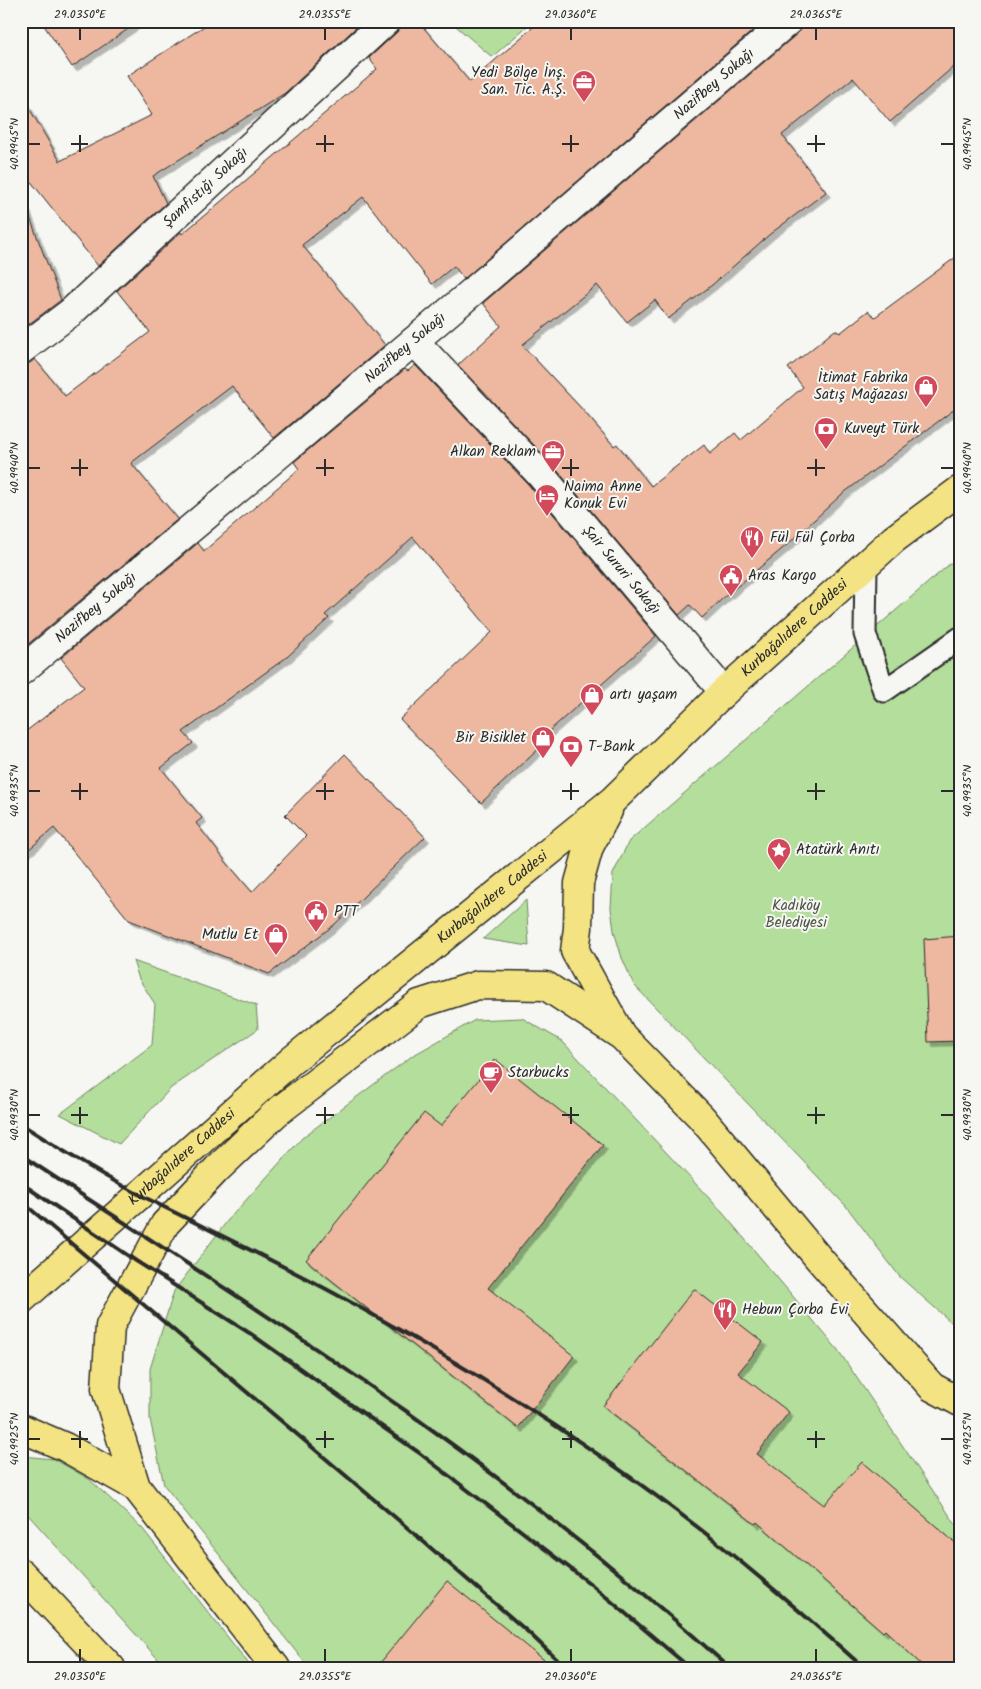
<svg xmlns="http://www.w3.org/2000/svg" width="981" height="1689" viewBox="0 0 981 1689" font-family="Kalam,sans-serif">
	<style>
		.green { fill: #b4de9b; stroke: #708463 }
		.building { fill: #edb89f; stroke: #2b2b2b; filter: url(#shadow) }
		.lines { fill: none; stroke-linecap: round; stroke-linejoin: round }
		.lane-casing { stroke: #2b2b2b; stroke-width: 25 }
		.street-casing { stroke: #2b2b2b; stroke-width: 31 }
		.primary-casing { stroke: #2b2b2b; stroke-width: 31 }
		.lane { stroke: #f6f6f2; stroke-width: 21 }
		.street { stroke: #f6f6f2; stroke-width: 28 }
		.primary { stroke: #f4e382; stroke-width: 28 }
		.rail { stroke: #2b2b2b; stroke-width: 4 }
		.ticks { fill: none; stroke: #2b2b2b; stroke-width: 2 }
		.labels { text-anchor: middle; dominant-baseline: central; stroke-width: 4; stroke-linejoin: round; paint-order: stroke }
		.poi-label { font-size: 15px; fill: #2b2b2b; stroke: #f6f6f2; text-anchor: start }
		.street-label { font-size: 15px; fill: #2b2b2b; stroke: #f6f6f2 }
		.park-label { font-size: 15px; fill: #4d5847; stroke: #f6f6f2 }
		.neatline { fill: none; stroke: #2b2b2b; stroke-width: 2 }
		.ticks-label { font-size: 12px; text-anchor: middle; fill: #2b2b2b }
	</style>
	<defs>
		<filter id="shadow"><feDropShadow dx="4.5" dy="4.5" stdDeviation="0" flood-color="#0004"/></filter>
	</defs>
	<rect width="100%" height="100%" fill="#f6f6f2"/>
	<filter id="ink" filterUnits="userSpaceOnUse"><feTurbulence type="fractalNoise" baseFrequency=".02" numOctaves="2"/><feDisplacementMap in="SourceGraphic" scale="10" xChannelSelector="R" yChannelSelector="G"/><feConvolveMatrix kernelMatrix="1 2 1 2 8 2 1 2 1" color-interpolation-filters="sRGB"/></filter>
	<g filter="url(#ink)">
		<path class="green" d="M 450,21 L 533,21 L 492,57 Z
			M 960,555 L 960,1330 L 900,1277 L 846,1206 L 634,985 L 622,958 L 614,931 L 611,908 L 613,874 L 629,841 Z
			M 526,900 L 529,946 L 483,939 Z
			M 133,961 L 256,1005 L 258,1029 L 171,1088 L 119,1144 L 60,1114 L 152,1045 L 155,1004 L 139,979 Z
			M 522,1018 L 562,1041 L 722,1212 L 838,1350 L 954,1522 L 960,1529 L 960,1668 L 309,1668 L 164,1485 L 150,1419 L 150,1369 L 174,1291 L 228,1220 L 303,1137 L 412,1056 L 475,1020 Z
			M 21,1456 L 54,1459 L 89,1479 L 142,1528 L 252,1668 L 166,1668 L 21,1507 Z"/>
		<path class="building" d="M 41,21 L 140,21 L 72,67 Z
			M 212,21 L 363,21 L 285,93 L 153,176 L 166,203 L 98,266 L 21,169 L 21,94 L 60,161 L 152,115 L 127,76 Z
			M 401,21 L 418,21 L 470,82 L 540,21 L 764,21 L 464,279 L 454,266 L 432,284 L 363,197 L 302,245 L 385,345 L 274,438 L 232,386 L 131,463 L 178,519 L 21,650 L 21,365 L 30,363 L 35,359 L 65,396 L 150,332 L 117,291 L 181,232 L 182,234 L 218,204 L 377,69 L 369,58 L 397,32 L 401,26 Z
			M 803,21 L 960,21 L 960,61 L 890,122 L 853,78 L 782,135 L 826,192 L 770,234 L 712,285 L 668,319 L 655,300 L 627,322 L 597,285 L 522,345 L 580,407 L 614,446 L 617,444 L 651,486 L 704,445 L 710,454 L 735,433 L 741,440 L 803,387 L 788,368 L 835,330 L 840,333 L 868,311 L 875,317 L 960,254 L 960,405 L 841,495 L 788,544 L 722,599 L 702,618 L 690,605 L 679,615 L 551,463 L 458,365 L 501,326 L 483,303 L 798,33 L 803,27 Z
			M 21,202 L 24,202 L 61,300 L 21,330 Z
			M 415,365 L 527,483 L 656,636 L 540,739 L 544,744 L 481,803 L 400,719 L 492,632 L 413,537 L 325,615 L 329,618 L 287,657 L 183,732 L 193,743 L 161,768 L 202,818 L 196,823 L 227,863 L 252,892 L 306,836 L 285,815 L 345,754 L 425,837 L 334,925 L 269,974 L 129,920 L 54,828 L 21,856 L 21,735 L 84,687 L 61,658 L 198,543 L 204,551 L 299,469 L 294,462 L 405,369 L 408,371 Z
			M 960,936 L 960,1041 L 928,1042 L 924,939 Z
			M 495,1059 L 603,1145 L 488,1288 L 574,1356 L 518,1428 L 306,1260 L 424,1113 L 441,1126 Z
			M 694,1289 L 763,1342 L 738,1373 L 789,1412 L 757,1454 L 824,1505 L 862,1462 L 960,1547 L 960,1668 L 925,1668 L 885,1630 L 883,1632 L 757,1522 L 755,1524 L 603,1406 Z
			M 447,1581 L 554,1668 L 376,1668 Z"/>
		<g class="lines">
			<g class="lane-casing">
				<path id="lane" d="M 866,565 L 865,634 L 884,691 L 960,638"/>
			</g>
			<g class="street-casing">
				<g id="street">
					<path id="s1" d="M 414,341 L 539,473 L 724,692"/>
					<path id="s2" d="M 21,350 L 70,313 L 386,21"/>
					<path id="s3" d="M 21,671 L 458,304 L 788,21"/>
				</g>
			</g>
			<g class="primary-casing">
				<g id="primary">
					<path d="M 608,811 L 589,847 L 579,883 L 578,928 L 575,951 L 620,1033"/>
					<path id="s4" d="M 21,1300 L 291,1061 L 612,801 L 724,692 L 894,539 L 960,490"/>
					<path d="M 21,1428 L 65,1447 L 136,1487"/>
					<path d="M 21,1573 L 111,1668"/>
					<path d="M 276,1668 L 136,1487 L 106,1389 L 110,1326 L 165,1224 L 217,1169 L 276,1113 L 419,1004 L 478,985 L 546,986 L 622,1036 L 701,1117 L 821,1261 L 932,1387 L 960,1402"/>
				</g>
			</g>
			<use href="#lane" class="lane"/>
			<use href="#street" class="street"/>
			<use href="#primary" class="primary"/>
			<path class="rail" d="M 21,1124 C 63,1151 107,1179 152,1201 C 221,1236 292,1269 359,1307 C 483,1376 603,1452 714,1540 C 765,1581 815,1624 864,1668
				M 21,1155 C 150,1240 280,1322 406,1411 C 518,1491 627,1576 730,1668
				M 21,1183 L 136,1261 L 251,1334 L 418,1452 L 592,1585 L 690,1668
				M 21,1201 L 403,1524 L 528,1632 L 566,1668"/>
		</g>
	</g>
	<path class="ticks" d="M 80,28 L 80,40M 325,28 L 325,40M 571,28 L 571,40M 816,28 L 816,40M 80,135 L 80,152M 325,135 L 325,152M 571,135 L 571,152M 816,135 L 816,152M 28,144 L 40,144M 71,144 L 88,144M 316,144 L 334,144M 562,144 L 579,144M 807,144 L 825,144M 941,144 L 954,144M 80,459 L 80,476M 325,459 L 325,476M 571,459 L 571,476M 816,459 L 816,476M 28,468 L 40,468M 71,468 L 88,468M 316,468 L 334,468M 562,468 L 579,468M 807,468 L 825,468M 941,468 L 954,468M 80,783 L 80,800M 325,783 L 325,800M 571,783 L 571,800M 816,783 L 816,800M 28,791 L 40,791M 71,791 L 88,791M 316,791 L 334,791M 562,791 L 579,791M 807,791 L 825,791M 941,791 L 954,791M 80,1107 L 80,1124M 325,1107 L 325,1124M 571,1107 L 571,1124M 816,1107 L 816,1124M 28,1115 L 40,1115M 71,1115 L 88,1115M 316,1115 L 334,1115M 562,1115 L 579,1115M 807,1115 L 825,1115M 941,1115 L 954,1115M 80,1431 L 80,1448M 325,1431 L 325,1448M 571,1431 L 571,1448M 816,1431 L 816,1448M 28,1439 L 40,1439M 71,1439 L 88,1439M 316,1439 L 334,1439M 562,1439 L 579,1439M 807,1439 L 825,1439M 941,1439 L 954,1439M 80,1649 L 80,1662M 325,1649 L 325,1662M 571,1649 L 571,1662M 816,1649 L 816,1662"/>
	<defs>
		<g id="office-pin" transform="scale(1.25)"><path d="M0 17L-7.5 6A9.5 9.5 0 1 1 7.5 6Z" fill="#d1495b" stroke="#f6f6f2"/><path d="M-6-3h4V-5.5h4V-3h4V5H-6ZM-1-4.5V-3h2v-1.5ZM-6 0V1H6V0Z" fill="#fff"/></g>
		<g id="shop-pin" transform="scale(1.25)"><path d="M0 17L-7.5 6A9.5 9.5 0 1 1 7.5 6Z" fill="#d1495b" stroke="#f6f6f2"/><path d="M-5-2.5h2.3a2.7 3.5 0 0 1 5.4 0H5L5.5 6h-11ZM-1.5-2.5h3a1.5 2.3 0 0 0-3 0Z" fill="#fff"/></g>
		<g id="bank-pin" transform="scale(1.25)"><path d="M0 17L-7.5 6A9.5 9.5 0 1 1 7.5 6Z" fill="#d1495b" stroke="#f6f6f2"/><path d="M-6-4H6V4H-6ZM0-2.3a2.3 2.3 0 1 0 0 4.6a2.3 2.3 0 1 0 0-4.6Z" fill="#fff"/></g>
		<g id="hotel-pin" transform="scale(1.25)"><path d="M0 17L-7.5 6A9.5 9.5 0 1 1 7.5 6Z" fill="#d1495b" stroke="#f6f6f2"/><path d="M-6-4.5h1.5V1H6V5H4.5V3h-9V5H-6ZM-4 0a1.8 1.8 0 1 1 3.6 0ZM.5 0V-2.5h3Q6-2.5 6 0Z" fill="#fff"/></g>
		<g id="restaurant-pin" transform="scale(1.25)"><path d="M0 17L-7.5 6A9.5 9.5 0 1 1 7.5 6Z" fill="#d1495b" stroke="#f6f6f2"/><path d="M-5-6h1v4h1v-4h1v4h1v-4h1v5L-1.5 .5V6h-2V.5L-5-1ZM5-6V6H3V1.5H1.5Q1.5-4 5-6Z" fill="#fff"/></g>
		<g id="civic-pin" transform="scale(1.25)"><path d="M0 17L-7.5 6A9.5 9.5 0 1 1 7.5 6Z" fill="#d1495b" stroke="#f6f6f2"/><path d="M-.6-6.5H3V-4.5H.6V-3L4-1V1h2V6H-6V1h2V-1L-.6-3ZM-1.2 2.5V6h2.4V2.5Z" fill="#fff"/></g>
		<g id="sight-pin" transform="scale(1.25)"><path d="M0 17L-7.5 6A9.5 9.5 0 1 1 7.5 6Z" fill="#d1495b" stroke="#f6f6f2"/><path d="M0-6L1.8-2.2L6-1.7L2.9 1.2L3.7 5.4L0 3.3L-3.7 5.4L-2.9 1.2L-6-1.7L-1.8-2.2Z" fill="#fff"/></g>
		<g id="cafe-pin" transform="scale(1.25)"><path d="M0 17L-7.5 6A9.5 9.5 0 1 1 7.5 6Z" fill="#d1495b" stroke="#f6f6f2"/><path d="M-5.5-4.5H6V0H3Q3 3.5 0 3.5H-2.5Q-5.5 3.5-5.5 0ZM3-3.2v2h1.7v-2ZM-6 4.5H4V6H-6Z" fill="#fff"/></g>
	</defs>
	<g fill-rule="evenodd">
		<use href="#office-pin" x="584" y="82"/>
		<use href="#shop-pin" x="926" y="387"/>
		<use href="#bank-pin" x="826" y="429"/>
		<use href="#office-pin" x="553" y="452"/>
		<use href="#hotel-pin" x="547" y="496"/>
		<use href="#restaurant-pin" x="752" y="538"/>
		<use href="#civic-pin" x="731" y="576"/>
		<use href="#shop-pin" x="592" y="695"/>
		<use href="#shop-pin" x="543" y="738"/>
		<use href="#bank-pin" x="571" y="747"/>
		<use href="#sight-pin" x="779" y="850"/>
		<use href="#civic-pin" x="316" y="912"/>
		<use href="#shop-pin" x="276" y="935"/>
		<use href="#cafe-pin" x="491" y="1073"/>
		<use href="#restaurant-pin" x="725" y="1310"/>
	</g>
	<g class="labels">
		<g class="poi-label">
			<text x="566" y="73" text-anchor="end">Yedi Bölge İnş.<tspan x="566" dy="17">San. Tic. A.Ş.</tspan></text>
			<text x="908" y="378" text-anchor="end">İtimat Fabrika<tspan x="908" dy="17">Satış Mağazası</tspan></text>
			<text x="844" y="429">Kuveyt Türk</text>
			<text x="536" y="452" text-anchor="end">Alkan Reklam</text>
			<text x="564" y="487">Naima Anne<tspan x="564" dy="17">Konuk Evi</tspan></text>
			<text x="770" y="538">Fül Fül Çorba</text>
			<text x="748" y="576">Aras Kargo</text>
			<text x="610" y="695">artı yaşam</text>
			<text x="526" y="738" text-anchor="end">Bir Bisiklet</text>
			<text x="588" y="747">T-Bank</text>
			<text x="796" y="850">Atatürk Anıtı</text>
			<text x="334" y="912">PTT</text>
			<text x="258" y="935" text-anchor="end">Mutlu Et</text>
			<text x="508" y="1073">Starbucks</text>
			<text x="742" y="1310">Hebun Çorba Evi</text>
		</g>
		<g class="street-label">
			<text stroke="none"><textPath href="#s3" startOffset="908">Nazifbey Sokağı</textPath></text>
			<text stroke="none"><textPath href="#s2" startOffset="246">Şamfıstığı Sokağı</textPath></text>
			<text stroke="none"><textPath href="#s3" startOffset="502">Nazifbey Sokağı</textPath></text>
			<text stroke="none"><textPath href="#s1" startOffset="309">Şair Sururi Sokağı</textPath></text>
			<text stroke="none"><textPath href="#s3" startOffset="98">Nazifbey Sokağı</textPath></text>
			<text stroke="none"><textPath href="#s4" startOffset="1025">Kurbağalıdere Caddesi</textPath></text>
			<text stroke="none"><textPath href="#s4" startOffset="620">Kurbağalıdere Caddesi</textPath></text>
			<text stroke="none"><textPath href="#s4" startOffset="215">Kurbağalıdere Caddesi</textPath></text>
		</g>
		<g class="park-label">
			<text x="796" y="906">Kadıköy<tspan x="796" dy="17">Belediyesi</tspan></text>
		</g>
	</g>
	<rect width="981" height="1689" fill="none" stroke="#f6f6f2" stroke-width="55"/>
	<rect x="28" y="28" width="926" height="1634" class="neatline"/>
	<g class="ticks-label">
		<text x="80" y="18">29.0350°E</text>
		<text x="325" y="18">29.0355°E</text>
		<text x="571" y="18">29.0360°E</text>
		<text x="816" y="18">29.0365°E</text>
		<text transform="translate(14 144) rotate(-90)" y="4">40.9945°N</text>
		<text transform="translate(967 144) rotate(-90)" y="4">40.9945°N</text>
		<text transform="translate(14 468) rotate(-90)" y="4">40.9940°N</text>
		<text transform="translate(967 468) rotate(-90)" y="4">40.9940°N</text>
		<text transform="translate(14 791) rotate(-90)" y="4">40.9935°N</text>
		<text transform="translate(967 791) rotate(-90)" y="4">40.9935°N</text>
		<text transform="translate(14 1115) rotate(-90)" y="4">40.9930°N</text>
		<text transform="translate(967 1115) rotate(-90)" y="4">40.9930°N</text>
		<text transform="translate(14 1439) rotate(-90)" y="4">40.9925°N</text>
		<text transform="translate(967 1439) rotate(-90)" y="4">40.9925°N</text>
		<text x="80" y="1680">29.0350°E</text>
		<text x="325" y="1680">29.0355°E</text>
		<text x="571" y="1680">29.0360°E</text>
		<text x="816" y="1680">29.0365°E</text>
	</g>
</svg>
